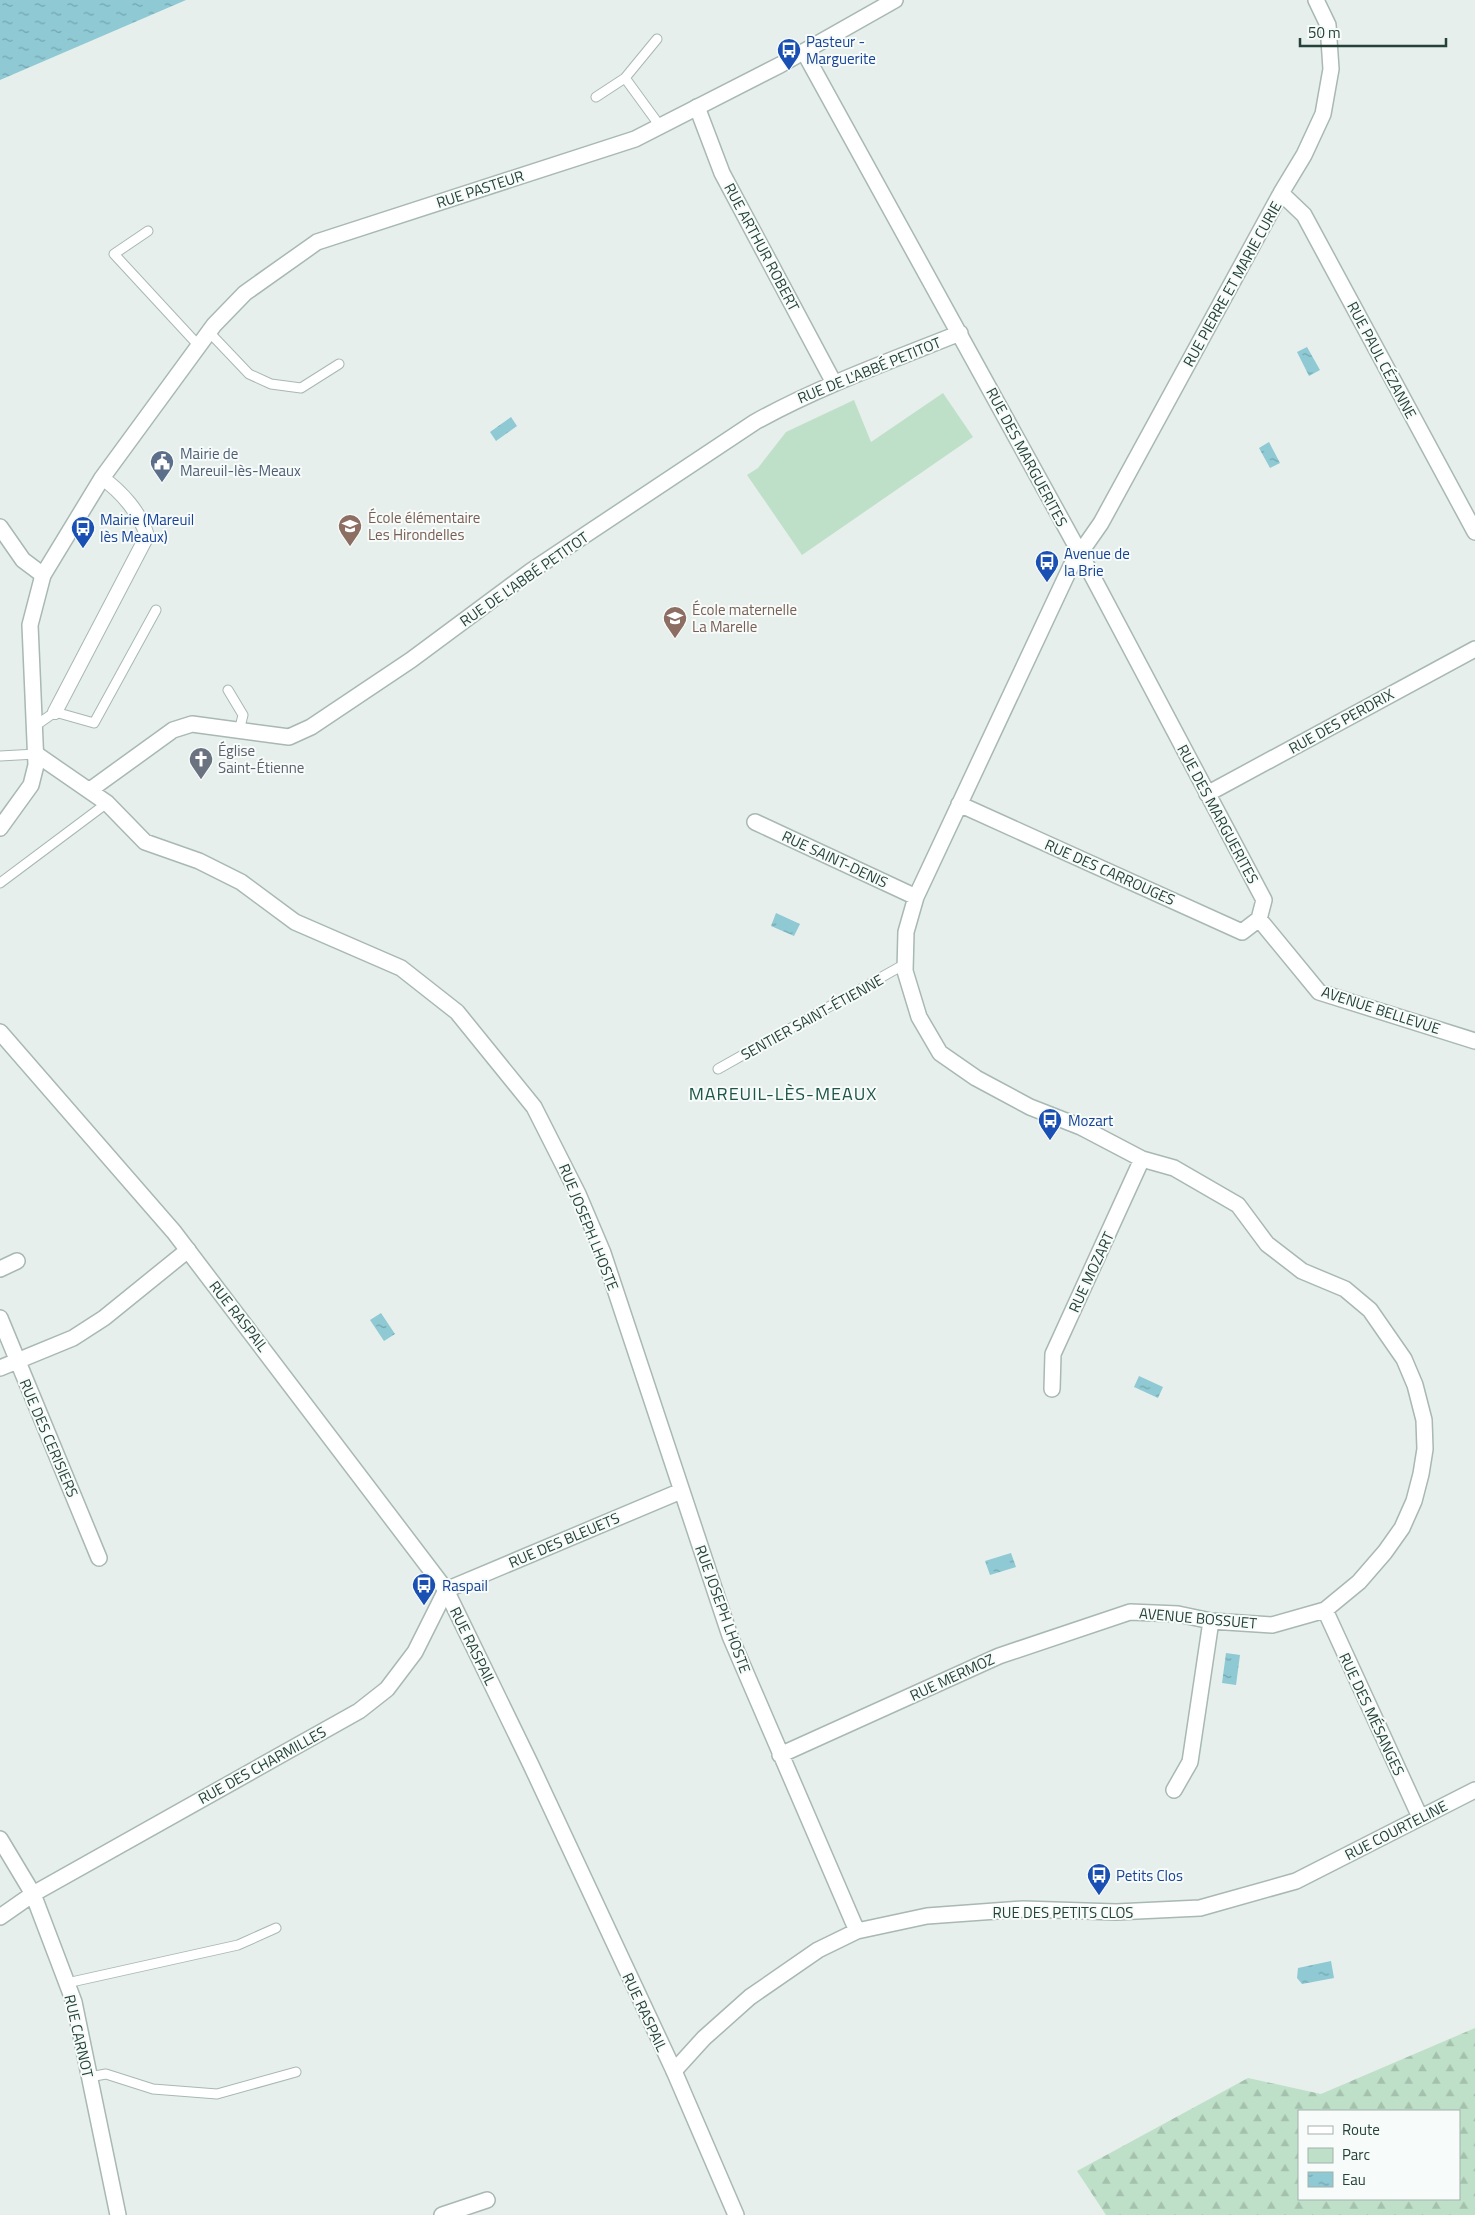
<svg xmlns="http://www.w3.org/2000/svg" width="1475" height="2215" viewBox="0 0 1475 2215" font-family="'Titillium Web',sans-serif">
	<style>
		.forest { fill: url(#forest-firs); fill-rule: evenodd }
		.park { fill: #bfe0c8 }
		.water { fill: url(#water-ripples) }
		.lines { fill: none; stroke-linecap: round; stroke-linejoin: round }
		.service-casing { stroke: #a8b8b2; stroke-width: 11 }
		.pedestrian-casing { stroke: #a8b8b2; stroke-width: 16 }
		.minor-casing { stroke: #a8b8b2; stroke-width: 18 }
		.tertiary-casing { stroke: #a8b8b2; stroke-width: 18 }
		.service { stroke: #fff; stroke-width: 9 }
		.pedestrian { stroke: #fff; stroke-width: 14 }
		.minor { stroke: #fff; stroke-width: 15 }
		.tertiary { stroke: #fff; stroke-width: 15 }
		.labels { text-anchor: middle; dominant-baseline: central; stroke-width: 4; stroke-linejoin: round; paint-order: stroke }
		.transit-label { font-size: 15px; fill: #164399; stroke: #f7fbf9; text-anchor: start }
		.street-label { font-size: 15px; fill: #24423a; stroke: #f7fbf9 }
		.service-label { font-size: 15px; fill: #4e5e75; stroke: #f7fbf9; text-anchor: start }
		.education-label { font-size: 15px; fill: #785e54; stroke: #f7fbf9; text-anchor: start }
		.worship-label { font-size: 15px; fill: #5b616d; stroke: #f7fbf9; text-anchor: start }
		.quarter-label { font-size: 18px; letter-spacing: 1px; fill: #1f5548; stroke: #f7fbf9 }
	</style>
	<defs>
		<pattern id="forest-firs" width="22" height="20" patternUnits="userSpaceOnUse" patternTransform="scale(1.25)"><rect width="22" height="20" fill="#bfe0c8"/><path d="M5 1l3.5 6h-7zM16 11l3.5 6h-7z" fill="#a4c1ad"/></pattern>
		<pattern id="water-ripples" width="26" height="14" patternUnits="userSpaceOnUse" patternTransform="scale(1.25)"><rect width="26" height="14" fill="#8ec9d4"/><path d="M2 4q2-2 4 0t4 0M15 11q2-2 4 0t4 0" fill="none" stroke="#74a5ad"/></pattern>
	</defs>
	<rect width="100%" height="100%" fill="#e6efeb"/>
	<path class="forest" d="M 1475,2028 L 1475,2215 L 1106,2215 L 1077,2171 L 1248,2078 L 1321,2094 ZM 1299,2111 L 1459,2111 L 1459,2199 L 1299,2199 Z"/>
	<path class="park" d="M 943,393 L 973,437 L 802,555 L 747,475 L 758,468 L 786,432 L 854,400 L 871,442 Z"/>
	<path class="water" d="M 0,0 L 186,0 L 0,80 Z
		M 1307,347 L 1320,370 L 1309,376 L 1297,352 Z
		M 511,417 L 517,426 L 496,441 L 490,432 Z
		M 1269,442 L 1280,463 L 1270,468 L 1259,448 Z
		M 776,913 L 800,924 L 794,936 L 771,926 Z
		M 381,1313 L 395,1334 L 384,1341 L 370,1320 Z
		M 1139,1376 L 1163,1387 L 1158,1398 L 1134,1387 Z
		M 1011,1553 L 1016,1567 L 990,1575 L 985,1561 Z
		M 1226,1653 L 1240,1655 L 1236,1685 L 1222,1683 Z
		M 1331,1961 L 1334,1978 L 1302,1984 L 1297,1978 L 1298,1968 Z"/>
	<g class="lines">
		<g class="service-casing">
			<path id="service" d="M 625,78 L 660,126
				M 596,97 L 625,78 L 657,39
				M 148,231 L 114,254 L 199,346
				M 209,332 L 249,374 L 271,384 L 301,388 L 339,364
				M 228,690 L 243,715 L 239,731
				M 35,726 L 55,712 L 94,723 L 156,610
				M 0,756 L 36,754
				M 0,883 L 107,803
				M 718,1069 L 905,964
				M 67,1983 L 238,1945 L 276,1928
				M 89,2077 L 106,2074 L 153,2089 L 217,2094 L 296,2072"/>
		</g>
		<g class="pedestrian-casing">
			<path id="pedestrian" d="M 55,712 L 147,536 C 141,514 121,491 102,478"/>
		</g>
		<g class="minor-casing">
			<path id="minor" d="M 804,52 L 1087,566 L 1264,900 L 1259,919
				M 697,107 L 722,173 L 834,383
				M 1281,193 L 1304,215 L 1475,532
				M 0,527 L 23,560 L 43,575
				M 36,754 L 107,803 L 145,842 L 199,861 L 241,882 L 295,922 L 401,968 L 457,1012 L 534,1107 L 578,1194 L 603,1253 L 730,1636 L 857,1931
				M 90,790 L 173,730 L 192,724 L 289,737 L 311,727 L 411,660 L 531,571 L 755,422 C 820,386 890,361 960,333
				M 1207,794 L 1475,649
				M 959,804 L 1242,932 L 1259,919
				M 755,822 L 916,897
				M 1259,919 L 1319,992 L 1475,1041
				M 0,1269 L 17,1261
				M 0,1318 L 99,1558
				M 0,1368 L 73,1338 L 104,1318 L 188,1250
				M 1052,1389 L 1053,1354 L 1142,1159
				M 1325,1610 L 1420,1817
				M 780,1755 L 999,1656 L 1130,1612 L 1178,1614 L 1211,1621 L 1272,1625 L 1325,1610 L 1359,1582 L 1385,1552 L 1402,1528 L 1414,1501 L 1421,1474 L 1425,1449 L 1424,1420 L 1415,1385 L 1404,1359 L 1370,1310 L 1345,1289 L 1302,1271 L 1267,1244 L 1238,1205 L 1174,1168 L 1142,1159 L 1081,1127 L 1030,1107 L 976,1078 L 940,1053 L 919,1017 L 905,971 L 906,932 L 916,897 L 1071,566 L 1101,523 L 1281,193 L 1304,155 L 1323,114 L 1331,69 L 1328,25 L 1316,0
				M 1174,1790 L 1190,1762 L 1211,1621
				M 0,1839 L 33,1894 L 74,2002 L 118,2215
				M 0,1917 L 33,1894 L 359,1711 L 387,1689 L 415,1652 L 446,1590 L 681,1491
				M 674,2071 L 704,2038 L 750,1997 L 818,1950 L 857,1931 L 927,1916 L 1023,1909 L 1116,1912 L 1200,1908 L 1296,1881 L 1475,1790
				M 442,2215 L 487,2200"/>
		</g>
		<g class="tertiary-casing">
			<path id="tertiary" d="M 0,828 L 31,785 L 36,765 L 30,625 L 43,575 L 102,478 L 214,325 L 245,293 L 317,242 L 635,139 L 780,65 L 895,0
				M 0,1032 L 174,1232 L 446,1590 L 531,1765 L 674,2071 L 736,2215"/>
		</g>
		<use href="#service" class="service"/>
		<use href="#pedestrian" class="pedestrian"/>
		<use href="#minor" class="minor"/>
		<use href="#tertiary" class="tertiary"/>
	</g>
	<defs>
		<g id="bus-pin" transform="scale(1.25)"><path d="M0 17L-7.5 6A9.5 9.5 0 1 1 7.5 6Z" fill="#1a4fb4" stroke="#f7fbf9"/><path d="M-5-6H5V4H4V6H2V4H-2V6H-4V4H-5ZM-3.5-4V0h7V-4ZM-3.5 1.2v1.5H-2V1.2ZM2 1.2v1.5H3.5V1.2Z" fill="#fff"/></g>
		<g id="civic-pin" transform="scale(1.25)"><path d="M0 17L-7.5 6A9.5 9.5 0 1 1 7.5 6Z" fill="#5c6f8a" stroke="#f7fbf9"/><path d="M-.6-6.5H3V-4.5H.6V-3L4-1V1h2V6H-6V1h2V-1L-.6-3ZM-1.2 2.5V6h2.4V2.5Z" fill="#fff"/></g>
		<g id="school-pin" transform="scale(1.25)"><path d="M0 17L-7.5 6A9.5 9.5 0 1 1 7.5 6Z" fill="#8d6e63" stroke="#f7fbf9"/><path d="M0-5L7-2L0 1L-7-2ZM-4 1L0 2.5L4 1V4Q0 6-4 4Z" fill="#fff"/></g>
		<g id="church-pin" transform="scale(1.25)"><path d="M0 17L-7.5 6A9.5 9.5 0 1 1 7.5 6Z" fill="#6b7280" stroke="#f7fbf9"/><path d="M-1.2-6h2.4v3.5h3.3v2.4h-3.3V6h-2.4V-.1h-3.3v-2.4h3.3Z" fill="#fff"/></g>
	</defs>
	<g fill-rule="evenodd">
		<use href="#bus-pin" x="789" y="50"/>
		<use href="#civic-pin" x="162" y="462"/>
		<use href="#school-pin" x="350" y="526"/>
		<use href="#bus-pin" x="83" y="528"/>
		<use href="#bus-pin" x="1047" y="562"/>
		<use href="#school-pin" x="675" y="618"/>
		<use href="#church-pin" x="201" y="759"/>
		<use href="#bus-pin" x="1050" y="1120"/>
		<use href="#bus-pin" x="424" y="1585"/>
		<use href="#bus-pin" x="1099" y="1875"/>
	</g>
	<g class="labels">
		<g class="transit-label">
			<text x="806" y="41">Pasteur -<tspan x="806" dy="17">Marguerite</tspan></text>
			<text x="100" y="519">Mairie (Mareuil<tspan x="100" dy="17">lès Meaux)</tspan></text>
			<text x="1064" y="553">Avenue de<tspan x="1064" dy="17">la Brie</tspan></text>
			<text x="1068" y="1120">Mozart</text>
			<text x="442" y="1585">Raspail</text>
			<text x="1116" y="1875">Petits Clos</text>
		</g>
		<g class="street-label">
			<text transform="translate(480 189) rotate(-18)">RUE PASTEUR</text>
			<text transform="translate(762 247) rotate(62)">RUE ARTHUR ROBERT</text>
			<text transform="translate(1232 284) rotate(-61)">RUE PIERRE ET MARIE CURIE</text>
			<text transform="translate(1382 360) rotate(62)">RUE PAUL CÉZANNE</text>
			<text transform="translate(869 370) rotate(-22)">RUE DE L'ABBÉ PETITOT</text>
			<text transform="translate(1027 457) rotate(62)">RUE DES MARGUERITES</text>
			<text transform="translate(524 579) rotate(-35)">RUE DE L'ABBÉ PETITOT</text>
			<text transform="translate(1341 721) rotate(-29)">RUE DES PERDRIX</text>
			<text transform="translate(1218 814) rotate(62)">RUE DES MARGUERITES</text>
			<text transform="translate(835 859) rotate(25)">RUE SAINT-DENIS</text>
			<text transform="translate(1110 872) rotate(24)">RUE DES CARROUGES</text>
			<text transform="translate(1381 1010) rotate(18)">AVENUE BELLEVUE</text>
			<text transform="translate(812 1017) rotate(-29)">SENTIER SAINT-ÉTIENNE</text>
			<text transform="translate(589 1227) rotate(68)">RUE JOSEPH LHOSTE</text>
			<text transform="translate(1091 1272) rotate(-65)">RUE MOZART</text>
			<text transform="translate(239 1316) rotate(52)">RUE RASPAIL</text>
			<text transform="translate(49 1438) rotate(67)">RUE DES CERISIERS</text>
			<text transform="translate(564 1540) rotate(-23)">RUE DES BLEUETS</text>
			<text transform="translate(723 1609) rotate(70)">RUE JOSEPH LHOSTE</text>
			<text transform="translate(1198 1618) rotate(5)">AVENUE BOSSUET</text>
			<text transform="translate(473 1646) rotate(64)">RUE RASPAIL</text>
			<text transform="translate(952 1677) rotate(-25)">RUE MERMOZ</text>
			<text transform="translate(1372 1714) rotate(65)">RUE DES MÉSANGES</text>
			<text transform="translate(262 1765) rotate(-29)">RUE DES CHARMILLES</text>
			<text transform="translate(1396 1830) rotate(-27)">RUE COURTELINE</text>
			<text x="1063" y="1912">RUE DES PETITS CLOS</text>
			<text transform="translate(645 2012) rotate(65)">RUE RASPAIL</text>
			<text transform="translate(79 2036) rotate(77)">RUE CARNOT</text>
		</g>
		<g class="service-label">
			<text x="180" y="453">Mairie de<tspan x="180" dy="17">Mareuil-lès-Meaux</tspan></text>
		</g>
		<g class="education-label">
			<text x="368" y="517">École élémentaire<tspan x="368" dy="17">Les Hirondelles</tspan></text>
			<text x="692" y="609">École maternelle<tspan x="692" dy="17">La Marelle</tspan></text>
		</g>
		<g class="worship-label">
			<text x="218" y="750">Église<tspan x="218" dy="17">Saint-Étienne</tspan></text>
		</g>
		<g class="quarter-label">
			<text x="783" y="1093">MAREUIL-LÈS-MEAUX</text>
		</g>
	</g>
	<rect x="1298" y="2110" width="162" height="90" fill="#f7fbf9" stroke="#a3b1ad"/>
	<rect x="1308" y="2126" width="25" height="8" fill="#ffffff" stroke="#a3b1ad"/>
	<text x="1342" y="2135" font-size="15" fill="#24423a">Route</text>
	<rect x="1308" y="2148" width="25" height="15" fill="#bfe0c8" stroke="#a3b1ad"/>
	<text x="1342" y="2160" font-size="15" fill="#24423a">Parc</text>
	<rect x="1308" y="2172" width="25" height="15" fill="url(#water-ripples)" stroke="#a3b1ad"/>
	<text x="1342" y="2185" font-size="15" fill="#24423a">Eau</text>
	<path d="M1300 38v8h146v-8" fill="none" stroke="#24423a" stroke-width="2.5"/>
	<text x="1308" y="38" font-size="15" fill="#24423a" stroke="#f7fbf9" stroke-width="4" paint-order="stroke">50 m</text>
</svg>
